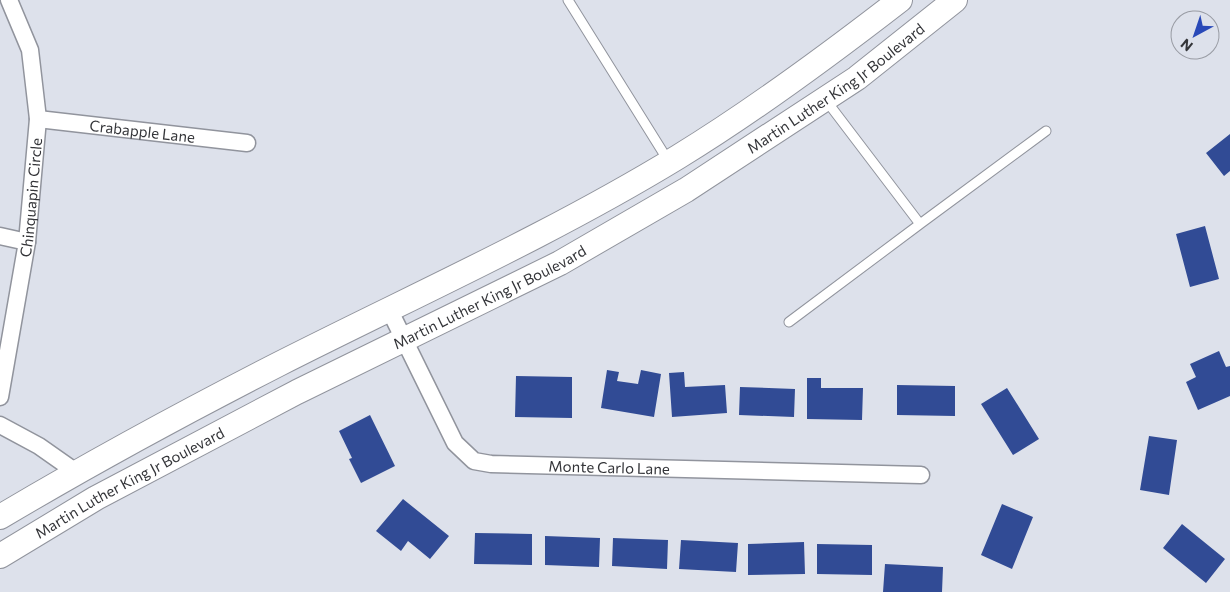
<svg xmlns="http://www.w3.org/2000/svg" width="1230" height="592" viewBox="0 0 1230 592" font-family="Commissioner,sans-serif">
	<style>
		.building { fill: #314b95 }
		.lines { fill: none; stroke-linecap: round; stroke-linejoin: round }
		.lane-casing { stroke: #91949d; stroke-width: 11 }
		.street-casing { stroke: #91949d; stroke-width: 19 }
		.secondary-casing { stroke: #91949d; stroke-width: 26 }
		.lane { stroke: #fff; stroke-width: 9 }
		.street { stroke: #fff; stroke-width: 16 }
		.secondary { stroke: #fff; stroke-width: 24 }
		.labels { text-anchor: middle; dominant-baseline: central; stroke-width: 5; stroke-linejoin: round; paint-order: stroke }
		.street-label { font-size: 15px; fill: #343539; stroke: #dde1eb }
	</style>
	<rect width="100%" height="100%" fill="#dde1eb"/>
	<path class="building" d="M 1230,134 L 1230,171 L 1224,176 L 1206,153 Z
		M 1205,226 L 1219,279 L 1190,287 L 1176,234 Z
		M 1219,351 L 1226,367 L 1230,366 L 1230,396 L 1198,410 L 1186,382 L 1196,377 L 1190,364 Z
		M 607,370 L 619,372 L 617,381 L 638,384 L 641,370 L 661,374 L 654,417 L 601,408 Z
		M 684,372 L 685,387 L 725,385 L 727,413 L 672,417 L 669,373 Z
		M 516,376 L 572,377 L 572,418 L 515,417 Z
		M 807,378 L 821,378 L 821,388 L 863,388 L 862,420 L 807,419 Z
		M 897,385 L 955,386 L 955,416 L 897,415 Z
		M 740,387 L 795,389 L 794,417 L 739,415 Z
		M 1007,388 L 1039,439 L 1013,455 L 981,404 Z
		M 370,415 L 395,466 L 361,483 L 349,459 L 352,458 L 339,431 Z
		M 1149,436 L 1177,440 L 1169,495 L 1140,490 Z
		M 403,499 L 449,536 L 430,559 L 408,541 L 401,551 L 376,531 Z
		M 1002,504 L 1033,517 L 1012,569 L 981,555 Z
		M 1182,524 L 1225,559 L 1206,583 L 1163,548 Z
		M 475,533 L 532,534 L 532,565 L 474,564 Z
		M 545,536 L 600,538 L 599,567 L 545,565 Z
		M 613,538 L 668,540 L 667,569 L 612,566 Z
		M 681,540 L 738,543 L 736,572 L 679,569 Z
		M 804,542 L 805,574 L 748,575 L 748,544 Z
		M 817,544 L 872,545 L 872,575 L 817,574 Z
		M 885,564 L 943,567 L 942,592 L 883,592 Z"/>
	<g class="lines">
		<g class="lane-casing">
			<path id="lane" d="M 568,0 L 669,162
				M 825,99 L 920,224 L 1046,131
				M 789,322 L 920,224"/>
		</g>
		<g class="street-casing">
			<g id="street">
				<path id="s1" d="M 38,119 L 247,143"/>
				<path d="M 0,236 L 27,242"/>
				<path id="s2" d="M 389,309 L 455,443 L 474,461 L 491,464 L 921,475"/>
				<path id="s3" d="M 0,397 L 27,242 L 38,119 L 30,50 L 9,0"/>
				<path d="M 0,425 L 39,446 L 76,472"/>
			</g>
		</g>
		<g class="secondary-casing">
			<g id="secondary">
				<path d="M 0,517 C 91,463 185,412 279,364 C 413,296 550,235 678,157 C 755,110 829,55 900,0"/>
				<path id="s4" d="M 0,556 L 96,498 L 297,392 L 560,263 L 686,190 L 857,78 L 955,0"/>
			</g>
		</g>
		<use href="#lane" class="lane"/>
		<use href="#street" class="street"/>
		<use href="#secondary" class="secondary"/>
	</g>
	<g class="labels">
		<g class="street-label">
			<text stroke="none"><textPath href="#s4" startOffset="959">Martin Luther King Jr Boulevard</textPath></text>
			<text stroke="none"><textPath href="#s1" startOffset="105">Crabapple Lane</textPath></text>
			<text stroke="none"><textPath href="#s3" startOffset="202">Chinquapin Circle</textPath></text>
			<text stroke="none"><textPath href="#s4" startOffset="554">Martin Luther King Jr Boulevard</textPath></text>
			<text stroke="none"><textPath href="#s2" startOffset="311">Monte Carlo Lane</textPath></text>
			<text stroke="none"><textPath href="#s4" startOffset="149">Martin Luther King Jr Boulevard</textPath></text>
		</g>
	</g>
	<g transform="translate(1195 35) rotate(220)"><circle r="24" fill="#dde1eb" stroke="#999ca4"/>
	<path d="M0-4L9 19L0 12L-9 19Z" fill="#2949b8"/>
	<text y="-8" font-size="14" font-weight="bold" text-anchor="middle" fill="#343539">N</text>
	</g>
</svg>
